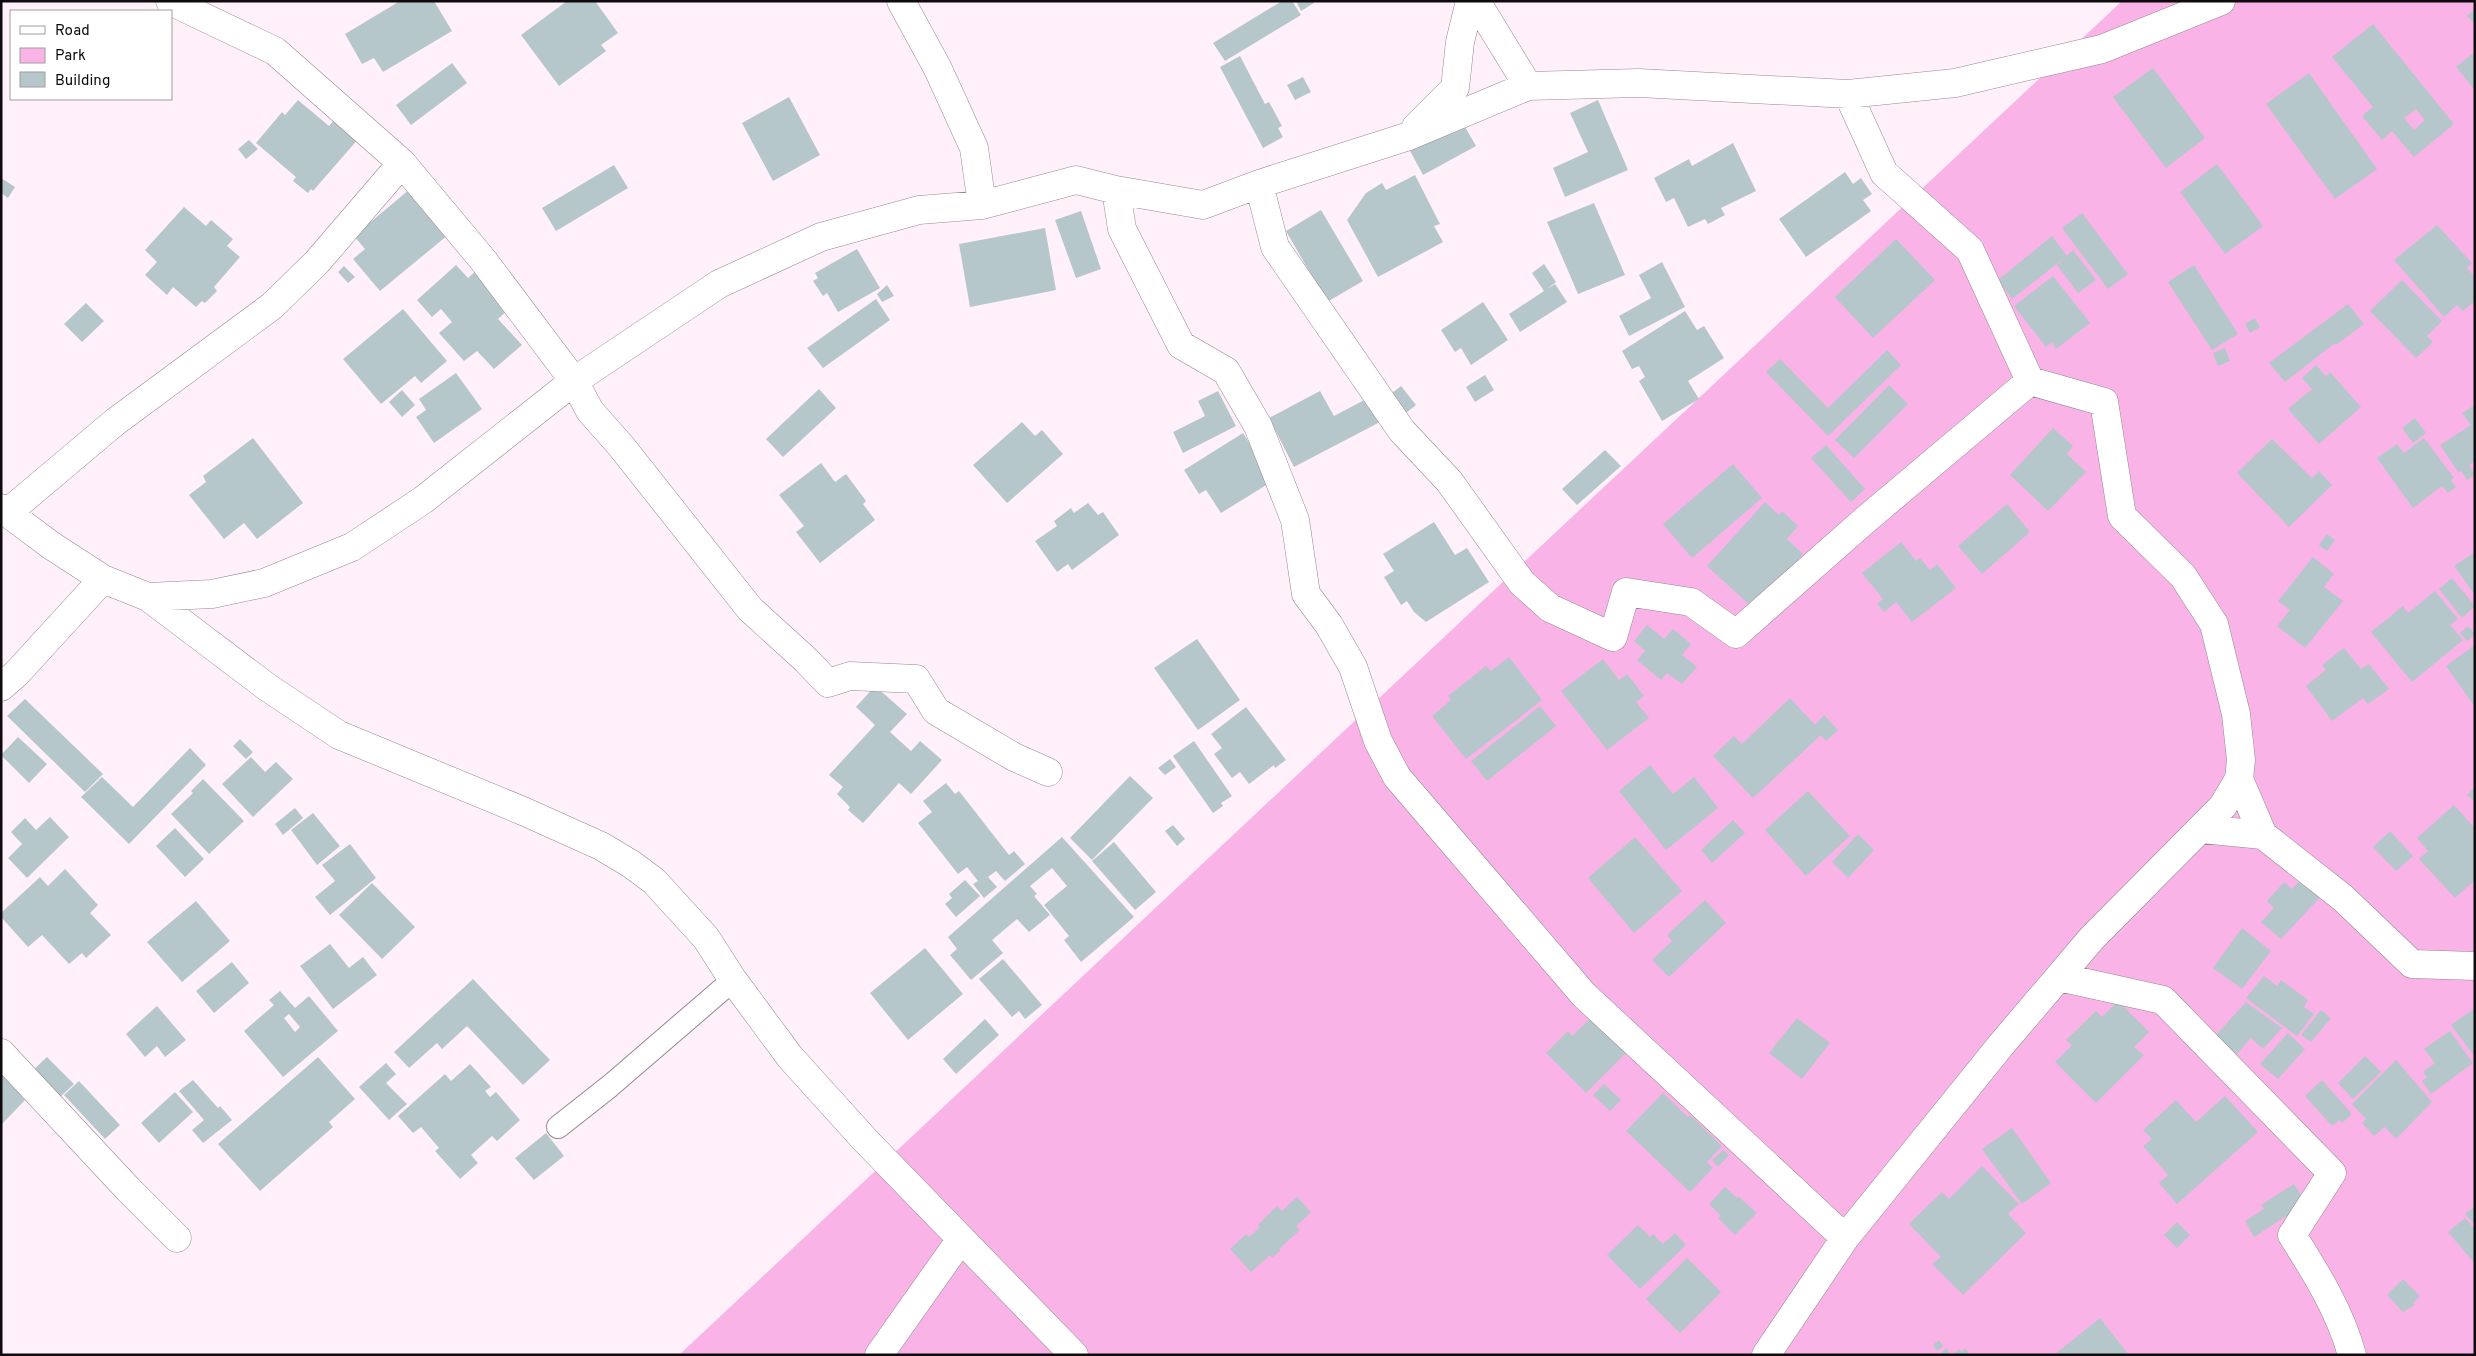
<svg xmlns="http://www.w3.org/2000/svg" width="2476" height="1356" viewBox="0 0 2476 1356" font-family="Overpass,sans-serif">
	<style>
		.green { fill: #f9b3e6 }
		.building { fill: #b6c7cb; fill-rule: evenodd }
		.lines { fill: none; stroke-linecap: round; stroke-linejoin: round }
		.lane-casing { stroke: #958991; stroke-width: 24 }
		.street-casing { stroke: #958991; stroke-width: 29 }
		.lane { stroke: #fff; stroke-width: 22 }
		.street { stroke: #fff; stroke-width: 28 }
	</style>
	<rect width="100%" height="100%" fill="#fff0fa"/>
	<path class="green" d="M 2122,1 L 2475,1 L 2475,1355 L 679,1355 Z"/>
	<path class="building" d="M 400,1 L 434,1 L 452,31 L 383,72 L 374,58 L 362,64 L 345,34 Z
		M 567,1 L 595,1 L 618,33 L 601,45 L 606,51 L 559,86 L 521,35 Z
		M 1282,1 L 1292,1 L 1301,15 L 1225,61 L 1213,43 Z
		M 1296,1 L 1313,1 L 1314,3 L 1301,11 Z
		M 2475,9 L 2475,24 L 2467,16 Z
		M 2373,24 L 2454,124 L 2414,157 L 2392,131 L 2382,140 L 2362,116 L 2373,107 L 2332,57 ZM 2416,109 L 2425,120 L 2414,130 L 2404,118 Z
		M 2472,54 L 2475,57 L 2475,90 L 2456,67 Z
		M 1240,56 L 1265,104 L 1269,102 L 1282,126 L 1278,128 L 1283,137 L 1263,148 L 1220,67 Z
		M 452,63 L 467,83 L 411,125 L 396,105 Z
		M 2153,68 L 2205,138 L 2166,168 L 2113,97 Z
		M 2309,73 L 2377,169 L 2335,199 L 2266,104 Z
		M 1303,77 L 1311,92 L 1295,100 L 1287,85 Z
		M 789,97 L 820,155 L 773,181 L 742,123 Z
		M 298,100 L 329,126 L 336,118 L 359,138 L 313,191 L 311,189 L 308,193 L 293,181 L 296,177 L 256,143 L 282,112 L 285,115 Z
		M 1598,100 L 1628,170 L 1565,197 L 1553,168 L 1588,152 L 1570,113 Z
		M 1461,120 L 1476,146 L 1423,175 L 1409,149 Z
		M 249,140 L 258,149 L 246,159 L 238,149 Z
		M 1733,143 L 1756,191 L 1721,208 L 1725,215 L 1708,224 L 1705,219 L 1688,227 L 1674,198 L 1666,202 L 1654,178 L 1689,159 L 1692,166 Z
		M 2217,164 L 2263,226 L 2225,254 L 2180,192 Z
		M 614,165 L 628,188 L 556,231 L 542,208 Z
		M 1845,172 L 1853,184 L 1861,178 L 1872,194 L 1863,200 L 1871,211 L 1806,257 L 1779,219 Z
		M 1415,175 L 1440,224 L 1434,226 L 1443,242 L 1378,277 L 1347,220 L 1366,193 L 1382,183 L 1386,190 Z
		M 1,178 L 15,187 L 8,198 L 1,193 Z
		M 410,189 L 448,235 L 380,291 L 353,259 L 365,249 L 354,236 Z
		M 1594,203 L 1625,275 L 1578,294 L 1547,222 Z
		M 184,207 L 206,226 L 211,220 L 233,239 L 227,246 L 240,257 L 214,287 L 217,291 L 205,303 L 202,301 L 196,307 L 173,287 L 167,295 L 145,275 L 157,262 L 145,250 Z
		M 1321,210 L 1363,281 L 1327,302 L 1286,231 Z
		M 1081,211 L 1101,269 L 1076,278 L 1055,220 Z
		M 2082,213 L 2128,274 L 2108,289 L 2062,228 Z
		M 2437,225 L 2472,263 L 2467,268 L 2475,277 L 2475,301 L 2463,311 L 2457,305 L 2444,317 L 2394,260 Z
		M 1045,228 L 1056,290 L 970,307 L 959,244 Z
		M 2052,236 L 2067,256 L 2012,299 L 1998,280 Z
		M 1896,239 L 1935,280 L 1873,338 L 1835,297 Z
		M 857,249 L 880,288 L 838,312 L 827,293 L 823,296 L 813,281 L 818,278 L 815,273 Z
		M 2073,250 L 2096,280 L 2078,293 L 2057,265 Z
		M 1662,262 L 1685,307 L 1629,336 L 1619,316 L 1651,298 L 1639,275 Z
		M 1544,264 L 1556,282 L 1547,289 L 1555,284 L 1567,302 L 1520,332 L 1509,314 L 1544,291 L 1532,273 Z
		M 456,265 L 468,278 L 480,267 L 510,308 L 498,319 L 522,345 L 494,369 L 477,351 L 464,361 L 439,333 L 452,322 L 441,309 L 432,317 L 417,300 Z
		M 2194,265 L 2238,334 L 2212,350 L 2168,282 Z
		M 344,266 L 355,277 L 348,283 L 338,272 Z
		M 2053,276 L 2090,323 L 2056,349 L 2052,342 L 2046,347 L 2014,306 Z
		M 2402,280 L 2442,321 L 2427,336 L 2433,342 L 2416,358 L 2370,311 Z
		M 887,285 L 894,296 L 882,302 L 877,294 Z
		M 876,299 L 890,320 L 823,368 L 807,348 Z
		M 1483,302 L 1508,340 L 1471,365 L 1461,348 L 1455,352 L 1441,330 Z
		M 86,303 L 104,321 L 82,342 L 64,324 Z
		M 2348,304 L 2364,324 L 2336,345 L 2335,343 L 2285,382 L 2269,363 Z
		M 403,309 L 447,361 L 421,383 L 415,376 L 381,404 L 343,359 Z
		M 1685,311 L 1697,330 L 1704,326 L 1724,358 L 1688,381 L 1699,399 L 1662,421 L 1639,381 L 1645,377 L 1639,366 L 1632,369 L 1622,351 Z
		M 2255,318 L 2260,327 L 2250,333 L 2245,324 Z
		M 2225,348 L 2230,361 L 2218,366 L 2213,353 Z
		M 1887,350 L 1901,365 L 1828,436 L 1766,372 L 1780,359 L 1828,408 Z
		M 2316,365 L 2326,376 L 2330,372 L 2361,407 L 2319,444 L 2288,409 L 2312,389 L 2302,378 Z
		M 456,373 L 482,409 L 434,443 L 416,417 L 426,410 L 419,399 Z
		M 1485,375 L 1494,390 L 1475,402 L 1466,387 Z
		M 1889,385 L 1908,404 L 1854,458 L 1835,440 Z
		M 1401,386 L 1416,405 L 1406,413 L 1391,394 Z
		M 819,389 L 836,408 L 783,457 L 766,439 Z
		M 402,390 L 415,405 L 402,417 L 389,402 Z
		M 1218,391 L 1236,426 L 1183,453 L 1173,432 L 1205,416 L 1198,401 Z
		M 1320,391 L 1334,416 L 1368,398 L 1380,422 L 1294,467 L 1269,418 Z
		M 2475,405 L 2475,461 L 2469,465 L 2475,475 L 2467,480 L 2461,471 L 2458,472 L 2440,445 L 2471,425 L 2462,413 Z
		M 2415,418 L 2426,433 L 2413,443 L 2402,428 Z
		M 1022,422 L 1035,436 L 1042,430 L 1063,454 L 1007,503 L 973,465 Z
		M 2053,428 L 2073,446 L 2067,454 L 2086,472 L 2048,511 L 2010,475 Z
		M 1243,433 L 1273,481 L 1221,513 L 1206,490 L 1199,494 L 1184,470 Z
		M 253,438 L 303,503 L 257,539 L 244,523 L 224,539 L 189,495 L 206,482 L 203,476 Z
		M 2424,438 L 2454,478 L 2451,480 L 2456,487 L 2448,493 L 2442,486 L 2413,508 L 2377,458 L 2397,444 L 2404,453 Z
		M 2272,439 L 2312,478 L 2319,471 L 2332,485 L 2289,527 L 2237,473 Z
		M 1826,445 L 1865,489 L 1851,502 L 1811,458 Z
		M 1605,450 L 1621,466 L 1577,505 L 1562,489 Z
		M 821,463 L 835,482 L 846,474 L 866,501 L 863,504 L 875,520 L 820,563 L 796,532 L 804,526 L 779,495 Z
		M 1733,464 L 1762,498 L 1692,558 L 1663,524 Z
		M 1765,502 L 1779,515 L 1782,511 L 1798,526 L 1787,539 L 1803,554 L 1754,609 L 1707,566 Z
		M 1088,503 L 1098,515 L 1103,512 L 1119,535 L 1072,570 L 1068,564 L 1057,572 L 1035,541 L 1057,526 L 1054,521 L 1071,508 L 1074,513 Z
		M 2007,504 L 2030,532 L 1982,574 L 1958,546 Z
		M 1434,522 L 1455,555 L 1467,548 L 1489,582 L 1426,622 L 1414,612 L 1407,601 L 1401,605 L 1384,577 L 1394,571 L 1383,554 Z
		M 2327,534 L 2335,540 L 2327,551 L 2319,545 Z
		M 1901,542 L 1916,561 L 1920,558 L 1930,570 L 1937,564 L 1956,588 L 1912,622 L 1896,602 L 1884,612 L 1877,604 L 1883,599 L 1862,573 Z
		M 2475,552 L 2475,595 L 2454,566 Z
		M 2313,557 L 2334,574 L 2324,587 L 2343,601 L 2305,648 L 2277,626 L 2290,610 L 2278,601 Z
		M 2452,578 L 2475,606 L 2462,618 L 2439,589 Z
		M 2435,591 L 2458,619 L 2450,625 L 2463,640 L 2412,682 L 2371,632 L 2403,606 L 2408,613 Z
		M 1647,625 L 1664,639 L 1673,629 L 1691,644 L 1682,655 L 1697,667 L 1682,684 L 1667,673 L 1661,680 L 1637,660 L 1645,651 L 1634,641 Z
		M 2468,626 L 2475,634 L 2467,641 L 2460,633 Z
		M 1197,639 L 1240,700 L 1198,730 L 1154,668 Z
		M 2475,645 L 2475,707 L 2446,666 Z
		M 2344,648 L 2361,669 L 2369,664 L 2389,689 L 2368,704 L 2363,698 L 2332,721 L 2306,686 L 2326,670 L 2322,665 Z
		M 1509,657 L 1542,700 L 1466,759 L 1432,716 L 1451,700 L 1448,696 L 1486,666 L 1491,671 Z
		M 1603,659 L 1619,680 L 1627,674 L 1644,696 L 1636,702 L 1649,718 L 1607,750 L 1561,691 Z
		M 875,686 L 907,714 L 890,732 L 911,751 L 920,741 L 942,760 L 911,794 L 899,783 L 863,823 L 848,810 L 850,807 L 837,794 L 843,787 L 829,775 L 875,725 L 856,707 Z
		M 1790,698 L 1815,725 L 1824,715 L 1838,730 L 1826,741 L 1821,735 L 1753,798 L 1713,756 L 1734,736 L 1742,744 Z
		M 25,699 L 103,774 L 85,792 L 7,716 Z
		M 1540,706 L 1556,726 L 1487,781 L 1471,761 Z
		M 1246,707 L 1286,760 L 1275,768 L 1274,765 L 1249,784 L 1240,772 L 1232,778 L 1214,754 L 1222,748 L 1211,734 Z
		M 18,737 L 47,764 L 29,783 L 1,755 Z
		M 240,739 L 253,752 L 246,759 L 233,746 Z
		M 1194,741 L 1232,796 L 1221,803 L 1223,806 L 1213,813 L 1173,756 Z
		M 190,748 L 206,765 L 129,844 L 81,797 L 102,777 L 133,807 Z
		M 251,757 L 265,772 L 276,762 L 293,779 L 253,817 L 222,784 Z
		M 1170,759 L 1176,767 L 1165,775 L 1158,768 Z
		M 1650,765 L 1673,794 L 1694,777 L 1718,808 L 1666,850 L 1619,791 Z
		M 1130,776 L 1153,798 L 1092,860 L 1070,838 Z
		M 203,779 L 244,821 L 209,854 L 171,814 L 193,793 L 191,791 Z
		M 946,783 L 955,794 L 959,791 L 1009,855 L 1014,851 L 1025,864 L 1005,881 L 996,871 L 988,877 L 997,887 L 984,898 L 973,884 L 978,881 L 967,867 L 958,874 L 918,823 L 932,812 L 923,801 Z
		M 2475,787 L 2475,802 L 2467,795 Z
		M 1808,791 L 1850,836 L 1806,876 L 1765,830 Z
		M 2454,805 L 2475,828 L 2475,880 L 2455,898 L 2419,859 L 2428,851 L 2417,838 Z
		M 295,808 L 303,818 L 283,835 L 275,824 Z
		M 313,813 L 340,846 L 317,865 L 291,830 Z
		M 50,817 L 69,837 L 27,878 L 8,858 L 22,844 L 11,832 L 25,818 L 36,830 Z
		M 1733,820 L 1745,833 L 1712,863 L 1701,850 Z
		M 1173,825 L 1185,839 L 1177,846 L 1165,831 Z
		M 175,828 L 204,859 L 185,877 L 156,846 Z
		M 2390,831 L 2413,856 L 2396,871 L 2373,847 Z
		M 1858,834 L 1874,850 L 1848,878 L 1832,862 Z
		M 1062,837 L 1134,917 L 1081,962 L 1064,940 L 1069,936 L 1044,905 L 1067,886 L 1052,868 L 1030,886 L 1037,894 L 1034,896 L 1050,915 L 1029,932 L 1017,919 L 992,940 L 1003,953 L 971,980 L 950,955 L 957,949 L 948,937 Z
		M 1635,837 L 1682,891 L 1634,933 L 1588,878 Z
		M 1114,842 L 1156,892 L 1135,910 L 1092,861 Z
		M 350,844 L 376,878 L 330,915 L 315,897 L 335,881 L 322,865 Z
		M 65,869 L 98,905 L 90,913 L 111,935 L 86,958 L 82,953 L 69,964 L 42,935 L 28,947 L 1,917 L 1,913 L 40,877 L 48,886 Z
		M 2305,875 L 2324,893 L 2281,939 L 2261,922 L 2274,908 L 2267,901 L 2284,882 L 2292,889 Z
		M 965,880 L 980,896 L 956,917 L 945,904 L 952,898 L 949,894 Z
		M 372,883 L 415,927 L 382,959 L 339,915 Z
		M 1705,900 L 1726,923 L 1669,977 L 1652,960 L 1672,941 L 1667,935 Z
		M 196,901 L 230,941 L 182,982 L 147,942 Z
		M 2242,928 L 2271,951 L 2242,989 L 2213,968 Z
		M 330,944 L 349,968 L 363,957 L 377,975 L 333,1009 L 300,966 Z
		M 925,948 L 963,994 L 908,1040 L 870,993 Z
		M 1003,959 L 1042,1005 L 1025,1019 L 1019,1011 L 1012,1017 L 979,979 Z
		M 232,962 L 249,983 L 214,1013 L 196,991 Z
		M 2264,976 L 2277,986 L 2281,980 L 2308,1000 L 2304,1007 L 2314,1014 L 2297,1036 L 2246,998 Z
		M 473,979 L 550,1060 L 523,1085 L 467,1026 L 442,1049 L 437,1043 L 409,1068 L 394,1052 Z
		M 280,991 L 295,1008 L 309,996 L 338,1031 L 283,1077 L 244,1031 L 274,1005 L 269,1000 ZM 289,1014 L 300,1027 L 295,1032 L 284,1018 Z
		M 2118,1001 L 2149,1032 L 2134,1047 L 2144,1055 L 2096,1103 L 2055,1062 L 2072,1045 L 2066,1040 L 2096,1011 L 2102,1017 Z
		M 2246,1002 L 2282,1028 L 2263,1049 L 2251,1038 L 2237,1054 L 2215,1036 Z
		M 157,1006 L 186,1040 L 165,1057 L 157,1046 L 145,1057 L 126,1034 Z
		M 2475,1008 L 2475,1057 L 2451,1025 Z
		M 2321,1010 L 2331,1018 L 2311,1042 L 2301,1035 Z
		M 1598,1011 L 1633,1046 L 1586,1093 L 1546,1053 L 1568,1031 L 1572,1036 Z
		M 1797,1018 L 1830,1043 L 1802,1079 L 1769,1053 Z
		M 985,1019 L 999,1035 L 956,1074 L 943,1059 Z
		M 2450,1031 L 2473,1063 L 2431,1094 L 2422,1081 L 2427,1077 L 2423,1072 L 2435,1063 L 2424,1049 Z
		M 2288,1033 L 2305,1049 L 2278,1079 L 2260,1064 Z
		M 2365,1056 L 2381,1072 L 2353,1099 L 2338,1083 Z
		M 47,1057 L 74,1084 L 57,1100 L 31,1072 Z
		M 318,1057 L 355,1099 L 329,1122 L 333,1127 L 260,1191 L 218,1144 Z
		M 2396,1060 L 2432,1102 L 2396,1139 L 2385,1127 L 2374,1136 L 2362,1123 L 2366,1119 L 2352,1104 Z
		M 386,1063 L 396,1074 L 386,1083 L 407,1104 L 389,1120 L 359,1087 Z
		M 470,1064 L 491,1087 L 485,1091 L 490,1097 L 496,1092 L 520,1120 L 497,1141 L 492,1136 L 471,1155 L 478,1163 L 460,1179 L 435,1151 L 439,1148 L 421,1127 L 413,1133 L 398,1116 L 445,1074 L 451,1081 Z
		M 1,1073 L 25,1100 L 1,1125 Z
		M 193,1080 L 218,1108 L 220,1106 L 232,1120 L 203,1143 L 192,1130 L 204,1120 L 179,1091 Z
		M 2322,1080 L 2352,1114 L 2342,1123 L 2339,1120 L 2332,1126 L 2305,1096 Z
		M 79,1081 L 120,1125 L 105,1139 L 64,1095 Z
		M 1604,1084 L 1621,1100 L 1610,1111 L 1593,1095 Z
		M 175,1092 L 193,1112 L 159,1143 L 141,1123 Z
		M 1663,1093 L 1688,1117 L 1690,1115 L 1722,1146 L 1707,1162 L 1713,1168 L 1690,1192 L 1626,1131 Z
		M 2225,1096 L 2258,1132 L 2177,1204 L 2159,1183 L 2168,1175 L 2143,1146 L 2152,1139 L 2143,1130 L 2176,1100 L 2196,1122 Z
		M 2012,1128 L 2051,1183 L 2022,1204 L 1982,1149 Z
		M 546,1133 L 564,1156 L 534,1180 L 515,1158 Z
		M 1723,1150 L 1729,1155 L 1718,1167 L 1712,1160 Z
		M 1982,1166 L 2019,1204 L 2008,1214 L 2026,1233 L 1963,1295 L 1932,1264 L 1941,1257 L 1909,1224 L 1942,1192 L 1949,1199 Z
		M 2294,1184 L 2306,1203 L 2254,1237 L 2245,1221 L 2264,1209 L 2261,1205 Z
		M 1725,1187 L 1737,1198 L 1738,1196 L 1757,1213 L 1735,1235 L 1718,1218 L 1721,1216 L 1709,1204 Z
		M 1297,1197 L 1311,1212 L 1296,1226 L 1300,1230 L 1279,1249 L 1281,1250 L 1272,1258 L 1270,1255 L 1251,1272 L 1230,1249 L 1246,1234 L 1249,1237 L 1260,1227 L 1258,1225 L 1277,1206 L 1282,1211 Z
		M 2475,1206 L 2475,1225 L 2465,1214 Z
		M 2465,1218 L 2475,1229 L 2475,1264 L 2448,1232 Z
		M 2177,1222 L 2190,1235 L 2177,1248 L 2164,1235 Z
		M 1638,1225 L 1650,1237 L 1653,1234 L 1663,1244 L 1675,1233 L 1686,1245 L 1640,1289 L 1607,1255 Z
		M 1687,1258 L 1721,1292 L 1680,1333 L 1646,1299 Z
		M 2403,1279 L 2420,1296 L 2413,1303 L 2415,1305 L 2403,1312 L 2387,1295 Z
		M 2100,1318 L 2129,1355 L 2054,1355 Z
		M 1939,1340 L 1943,1346 L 1937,1351 L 1933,1345 Z
		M 1946,1348 L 1951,1355 L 1939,1355 Z
		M 1965,1348 L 1970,1355 L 1952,1355 L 1959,1349 L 1962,1352 Z"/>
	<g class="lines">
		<g class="lane-casing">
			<path id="lane" d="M 558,1127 L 610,1086 L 733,980"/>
		</g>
		<g class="street-casing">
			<path id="street" d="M 170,1 L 275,51 L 402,163 L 483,260 L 574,381 L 590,411 L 621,446 L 750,609 L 806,660 L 828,683 L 850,676 L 916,679 L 936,711 L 1014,757 L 1048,772
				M 901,1 L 938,69 L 974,148 L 982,205
				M 1476,1 L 1528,86
				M 1416,127 L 1455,88 L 1460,42 L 1470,1
				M 1259,184 L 1275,247 L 1402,431 L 1449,481 L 1522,583 L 1550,608 L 1613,637 L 1626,592 L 1691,602 L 1736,634 L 1864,521 L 2030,381
				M 1116,190 L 1122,229 L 1181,345 L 1226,371 L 1258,426 L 1295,520 L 1306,594 L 1329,625 L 1353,667 L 1378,741 L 1397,777 L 1584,995 L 1845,1238
				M 1,508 L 52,546 L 103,579 L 148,597 L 212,594 L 264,583 L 352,547 L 423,500 L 574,381 L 719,284 L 821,237 L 919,210 L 982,205 L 1076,180 L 1116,190 L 1203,205 L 1259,184 L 1406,137 L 1528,86 L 1639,83 L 1848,94 L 1955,83 L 2102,49 L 2221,1
				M 7,513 L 115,422 L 272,306 L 317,262 L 402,163
				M 148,597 L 267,687 L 339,735 L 523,811 L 601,846 L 631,864 L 654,881 L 706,938 L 733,980 L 790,1057 L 866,1141 L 1074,1355
				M 1,687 L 16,674 L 103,579
				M 2239,779 L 2263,835
				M 2202,829 L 2263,835 L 2343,898 L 2412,964 L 2475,966
				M 2059,977 L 2163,1000 L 2332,1173 L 2292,1235 C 2316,1273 2340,1311 2352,1355
				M 1,1053 L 128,1189 L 177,1238
				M 879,1355 L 961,1239
				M 1766,1355 L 1845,1238 L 2001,1045 L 2092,938 L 2223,806 L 2239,779 L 2241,760 L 2236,714 L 2214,624 L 2183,576 L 2122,516 L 2104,402 L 2030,381 L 1970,250 L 1884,173 L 1848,94"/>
		</g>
		<use href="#lane" class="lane"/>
		<use href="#street" class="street"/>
	</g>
	<rect width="2476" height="1356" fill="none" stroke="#0f0a0d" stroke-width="5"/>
	<rect x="10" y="10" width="162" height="90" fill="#ffffff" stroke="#9f9d9e"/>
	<rect x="20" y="26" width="25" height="8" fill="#ffffff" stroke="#9f9d9e"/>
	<text x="55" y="35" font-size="15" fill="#0f0a0d">Road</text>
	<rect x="20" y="48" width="25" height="15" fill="#f9b3e6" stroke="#9f9d9e"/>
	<text x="55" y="60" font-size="15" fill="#0f0a0d">Park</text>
	<rect x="20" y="72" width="25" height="15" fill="#b6c7cb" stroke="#9f9d9e"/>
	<text x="55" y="85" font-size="15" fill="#0f0a0d">Building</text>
</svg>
